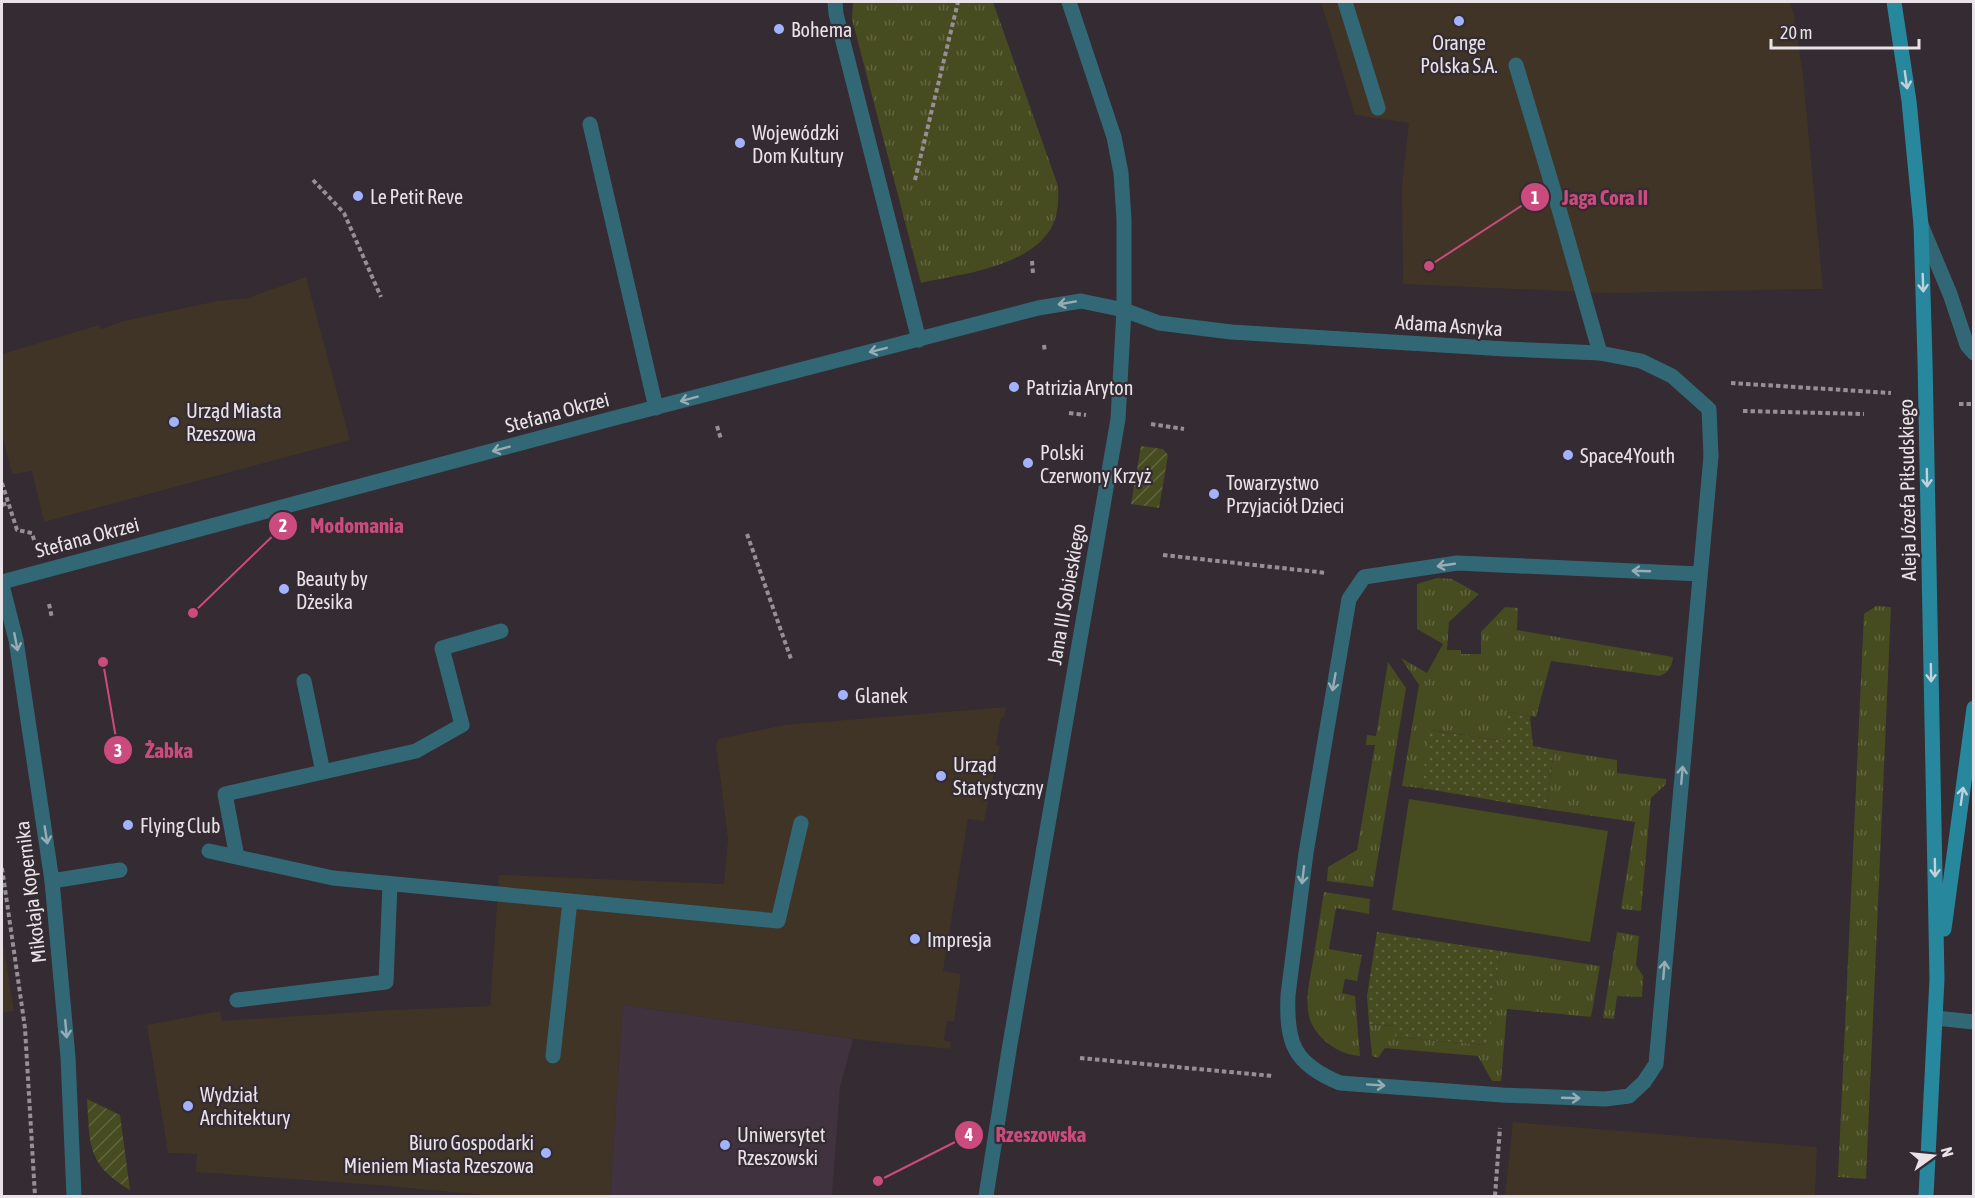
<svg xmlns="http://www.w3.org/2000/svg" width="1975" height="1198" viewBox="0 0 1975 1198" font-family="'Asap Condensed',sans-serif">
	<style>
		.commercial { fill: #3f3425 }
		.built { fill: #40323f }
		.grass { fill: url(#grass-tufts) }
		.park { fill: url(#park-dots) }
		.garden { fill: url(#garden-furrows) }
		.pitch { fill: #474b20 }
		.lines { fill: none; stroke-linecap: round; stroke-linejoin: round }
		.path { stroke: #968f95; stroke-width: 4; stroke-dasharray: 4.5 3; stroke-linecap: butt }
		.lane { stroke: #326876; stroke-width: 15 }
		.street { stroke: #326876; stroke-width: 15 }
		.secondary { stroke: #27879d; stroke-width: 15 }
		.oneway { stroke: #c2d1d9 }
		.oneway2 { stroke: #97acb5 }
		.poi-dot { fill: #a3b2fd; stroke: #342b33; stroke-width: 2 }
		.labels { text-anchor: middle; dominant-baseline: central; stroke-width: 4.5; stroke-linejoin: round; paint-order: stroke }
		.poi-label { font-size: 20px; fill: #e9e3e8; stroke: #342b33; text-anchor: start }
		.street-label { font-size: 20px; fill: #e9e3e8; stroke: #342b33 }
		.leader { fill: none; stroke: #cc4b7e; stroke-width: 2 }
		.callout-dot { fill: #cc4b7e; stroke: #342b33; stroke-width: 2 }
		.mark-label { font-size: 18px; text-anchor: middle; font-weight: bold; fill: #fff }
		.callout-label { font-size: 21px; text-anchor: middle; font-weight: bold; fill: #cc4b7e; stroke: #342b33; stroke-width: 4.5; stroke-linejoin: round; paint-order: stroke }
	</style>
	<defs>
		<pattern id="grass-tufts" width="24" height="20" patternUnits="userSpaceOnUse" patternTransform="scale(1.5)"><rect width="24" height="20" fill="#474b20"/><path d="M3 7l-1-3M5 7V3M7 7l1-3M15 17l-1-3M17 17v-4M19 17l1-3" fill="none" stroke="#626540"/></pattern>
		<pattern id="park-dots" width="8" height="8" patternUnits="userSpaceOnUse" patternTransform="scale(1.5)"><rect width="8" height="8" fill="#474b20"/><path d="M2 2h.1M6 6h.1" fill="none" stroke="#626540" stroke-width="1.8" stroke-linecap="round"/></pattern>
		<pattern id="garden-furrows" width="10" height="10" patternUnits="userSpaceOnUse" patternTransform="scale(1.5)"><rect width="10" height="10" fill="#474b20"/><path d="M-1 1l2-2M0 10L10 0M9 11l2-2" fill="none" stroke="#626540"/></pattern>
	</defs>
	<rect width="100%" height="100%" fill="#342b33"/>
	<path class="commercial" d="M 1321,2 L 1790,2 L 1794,15 L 1803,75 L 1823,289 L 1608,293 L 1403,284 L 1402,185 L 1409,123 L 1355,115 Z
		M 306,277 L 350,440 L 44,522 L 32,471 L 12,474 L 2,434 L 2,354 L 99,325 L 101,329 L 124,321 L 217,301 L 248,298 Z
		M 1006,707 L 1004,717 L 1001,717 L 996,745 L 1000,746 L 984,821 L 968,819 L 943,971 L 961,974 L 954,1022 L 947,1021 L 944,1040 L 951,1042 L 950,1049 L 853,1039 L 623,1005 L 610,1196 L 495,1196 L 376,1185 L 196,1172 L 197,1154 L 168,1153 L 147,1025 L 220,1011 L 222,1021 L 390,1010 L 490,1006 L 499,875 L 724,884 L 728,839 L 716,745 L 718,739 L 784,725 Z
		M 2,935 L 14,1011 L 2,1013 Z
		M 1513,1122 L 1817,1147 L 1815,1196 L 1505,1196 Z"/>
	<path class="built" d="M 623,1005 L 853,1039 L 840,1087 L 832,1196 L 610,1196 Z"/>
	<path class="grass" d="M 853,2 L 993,2 L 1058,186 C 1059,200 1058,218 1050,230 C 1025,268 961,274 921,283 L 852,19 Z
		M 1437,578 L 1452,579 L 1479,594 L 1449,622 L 1447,650 L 1461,650 L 1461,654 L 1481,654 L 1481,632 L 1505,607 L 1518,608 L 1517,630 L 1673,657 C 1672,667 1669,672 1660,676 L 1551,661 L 1536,717 L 1508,712 L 1504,741 L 1431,730 L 1421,788 L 1402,786 L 1419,685 L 1401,658 L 1427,673 L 1443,644 L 1417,629 L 1417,584 Z
		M 1876,606 L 1891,607 L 1866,1179 L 1838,1177 L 1864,614 Z
		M 1388,662 L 1406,688 L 1373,887 L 1327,881 L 1328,867 L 1357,850 L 1375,745 L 1366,745 L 1367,735 L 1376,736 Z
		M 1554,750 L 1617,760 L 1617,773 L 1666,779 L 1666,784 L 1651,798 L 1641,911 L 1621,909 L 1635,822 L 1546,809 Z
		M 1324,892 L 1370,899 L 1369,914 L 1336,908 L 1329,949 L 1362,955 L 1357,981 L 1345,979 L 1342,993 L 1355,996 L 1360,1056 C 1338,1055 1314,1037 1309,1016 C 1305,998 1310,978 1313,961 C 1317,938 1320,915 1324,892 Z
		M 1617,932 L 1639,936 L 1636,965 L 1643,976 L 1642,997 L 1617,996 L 1614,1019 L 1603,1018 Z
		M 1500,951 L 1600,966 L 1591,1017 L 1507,1009 L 1501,1081 L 1492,1081 L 1478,1056 L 1385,1048 L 1378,1058 L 1372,1056 L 1369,1024 L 1395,1026 L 1395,1037 L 1487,1045 Z"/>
	<path class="park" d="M 1508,712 L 1530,716 L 1533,746 L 1554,750 L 1546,809 L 1421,788 L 1430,730 L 1503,741 Z
		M 1377,932 L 1500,951 L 1488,1045 L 1395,1037 L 1395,1026 L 1369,1024 L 1367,996 Z"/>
	<path class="garden" d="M 1141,446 L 1163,449 L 1168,455 L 1159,508 L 1131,504 Z
		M 87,1099 L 120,1115 L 130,1190 C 87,1164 90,1146 87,1099 Z"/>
	<path class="pitch" d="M 1409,799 L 1608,831 L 1590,942 L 1392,910 Z"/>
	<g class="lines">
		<path class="path" d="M 313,180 L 344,213 L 381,297
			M 915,180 L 958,2
			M 1032,261 L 1033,274
			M 1044,345 L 1045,352
			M 1731,383 L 1891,393
			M 1959,404 L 1974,404
			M 1743,411 L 1864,414
			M 1069,413 L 1086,415
			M 1151,424 L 1184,429
			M 717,426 L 721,439
			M 2,483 L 17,530 L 32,533 L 34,540
			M 2,505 L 8,503
			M 747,534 L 791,659
			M 1163,555 L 1327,573
			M 49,604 L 52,618
			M 2,868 L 25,1028 L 35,1196
			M 1080,1058 L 1273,1076
			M 1495,1196 L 1500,1128"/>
		<path class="lane" d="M 835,2 L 836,14 L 919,340
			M 1345,2 L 1378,108
			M 1516,65 L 1555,195 L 1600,353
			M 590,124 L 656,408
			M 1700,574 L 1457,563 L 1364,577 L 1349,599 L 1306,853 L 1288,995 C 1286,1044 1294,1064 1340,1083 L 1502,1095 L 1605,1099 L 1629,1096 L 1644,1082 L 1656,1064 L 1711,456
			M 304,681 L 323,772
			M 209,851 L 333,878 L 778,921 L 801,823
			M 237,857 L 225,794 L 416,751 L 462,725 L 442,648 L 501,631
			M 52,881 L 120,870
			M 237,1000 L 386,982 L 390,884
			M 1936,1018 L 1974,1022
			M 553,1056 L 570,901"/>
		<path class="street" d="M 1921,225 L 1950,294 L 1967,345 L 1974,353
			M 2,582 L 607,420 L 1038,308 L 1081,301 L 1124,310 L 1159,323 L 1231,332 L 1506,349 L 1600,353 L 1641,361 L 1672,376 L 1709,409 L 1711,456
			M 2,585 L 16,640 L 52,881 L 68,1057 L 74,1196
			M 986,1196 L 1009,1050 L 1118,419 L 1124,310 L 1124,220 L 1121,173 L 1114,137 L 1069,2"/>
		<path class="secondary" d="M 1894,2 L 1909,101 L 1921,225 L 1925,360 L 1937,979 L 1926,1196
			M 1944,929 L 1974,708"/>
	</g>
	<defs><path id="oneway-shaft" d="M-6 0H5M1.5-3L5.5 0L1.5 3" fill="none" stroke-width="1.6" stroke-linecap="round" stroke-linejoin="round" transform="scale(1.5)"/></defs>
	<g class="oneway">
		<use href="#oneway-shaft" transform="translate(1906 80) rotate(82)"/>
		<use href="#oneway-shaft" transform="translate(1923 283) rotate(88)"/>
		<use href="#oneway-shaft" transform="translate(1927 478) rotate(89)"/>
		<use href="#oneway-shaft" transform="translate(1931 673) rotate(89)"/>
		<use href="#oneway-shaft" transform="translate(1962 796) rotate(-82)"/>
		<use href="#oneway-shaft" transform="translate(1935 868) rotate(89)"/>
	</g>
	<g class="oneway2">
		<use href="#oneway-shaft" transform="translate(1067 303) rotate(170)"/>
		<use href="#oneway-shaft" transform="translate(878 350) rotate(166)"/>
		<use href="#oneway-shaft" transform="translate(689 399) rotate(165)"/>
		<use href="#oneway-shaft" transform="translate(501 449) rotate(165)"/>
		<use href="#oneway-shaft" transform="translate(1446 565) rotate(172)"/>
		<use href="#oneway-shaft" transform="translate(1641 571) rotate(-178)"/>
		<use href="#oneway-shaft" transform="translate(16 642) rotate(79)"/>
		<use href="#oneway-shaft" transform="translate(1334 682) rotate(100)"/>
		<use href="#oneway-shaft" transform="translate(1682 775) rotate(-85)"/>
		<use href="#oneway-shaft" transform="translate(46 835) rotate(81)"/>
		<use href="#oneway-shaft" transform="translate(1303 875) rotate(97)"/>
		<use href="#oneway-shaft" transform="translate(1664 970) rotate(-85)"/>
		<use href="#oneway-shaft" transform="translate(66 1029) rotate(85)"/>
		<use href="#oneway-shaft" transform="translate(1376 1085) rotate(4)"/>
		<use href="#oneway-shaft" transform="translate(1571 1098) rotate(2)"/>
	</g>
	<g class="poi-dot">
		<circle cx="1459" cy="21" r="6"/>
		<circle cx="779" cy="29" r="6"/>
		<circle cx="740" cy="143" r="6"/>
		<circle cx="358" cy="196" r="6"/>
		<circle cx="1014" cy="387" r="6"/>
		<circle cx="174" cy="422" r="6"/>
		<circle cx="1568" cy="455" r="6"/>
		<circle cx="1028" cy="463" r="6"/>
		<circle cx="1214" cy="494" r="6"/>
		<circle cx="284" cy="589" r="6"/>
		<circle cx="843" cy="695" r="6"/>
		<circle cx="941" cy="776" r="6"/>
		<circle cx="128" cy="825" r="6"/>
		<circle cx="915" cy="939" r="6"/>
		<circle cx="188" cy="1106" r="6"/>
		<circle cx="725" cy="1145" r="6"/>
		<circle cx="546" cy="1153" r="6"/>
	</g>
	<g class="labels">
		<g class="poi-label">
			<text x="791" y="29">Bohema</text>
			<text x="1459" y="42" text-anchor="middle">Orange<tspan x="1459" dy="23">Polska S.A.</tspan></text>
			<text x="752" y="132">Wojewódzki<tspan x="752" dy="23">Dom Kultury</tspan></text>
			<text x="370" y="196">Le Petit Reve</text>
			<text x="1026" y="387">Patrizia Aryton</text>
			<text x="186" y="410">Urząd Miasta<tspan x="186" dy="23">Rzeszowa</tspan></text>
			<text x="1040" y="452">Polski<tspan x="1040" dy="23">Czerwony Krzyż</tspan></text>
			<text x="1580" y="455">Space4Youth</text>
			<text x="1226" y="482">Towarzystwo<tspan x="1226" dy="23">Przyjaciół Dzieci</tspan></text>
			<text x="296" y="578">Beauty by<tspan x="296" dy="23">Dżesika</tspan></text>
			<text x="855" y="695">Glanek</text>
			<text x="953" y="764">Urząd<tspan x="953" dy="23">Statystyczny</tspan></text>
			<text x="140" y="825">Flying Club</text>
			<text x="927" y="939">Impresja</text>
			<text x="200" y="1094">Wydział<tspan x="200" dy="23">Architektury</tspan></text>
			<text x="737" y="1134">Uniwersytet<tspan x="737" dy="23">Rzeszowski</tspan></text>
			<text x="534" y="1142" text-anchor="end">Biuro Gospodarki<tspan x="534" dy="23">Mieniem Miasta Rzeszowa</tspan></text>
		</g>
		<g class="street-label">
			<text transform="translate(1449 325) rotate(4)">Adama Asnyka</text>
			<text transform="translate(557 412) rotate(-15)">Stefana Okrzei</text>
			<text transform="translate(1907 490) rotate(-91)">Aleja Józefa Piłsudskiego</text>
			<text transform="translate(87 537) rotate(-15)">Stefana Okrzei</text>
			<text transform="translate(1066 594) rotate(-80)">Jana III Sobieskiego</text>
			<text transform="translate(30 892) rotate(-97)">Mikołaja Kopernika</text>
		</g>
	</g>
	<path class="leader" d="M1429 266L1535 197M193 613L283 526M103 662L118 750M878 1181L969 1135"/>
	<g class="callout-dot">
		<circle cx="1429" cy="266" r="6"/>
		<circle cx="193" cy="613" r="6"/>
		<circle cx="103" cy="662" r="6"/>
		<circle cx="878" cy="1181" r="6"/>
		<circle cx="1535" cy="197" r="15"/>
		<circle cx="283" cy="526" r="15"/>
		<circle cx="118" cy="750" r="15"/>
		<circle cx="969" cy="1135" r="15"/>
	</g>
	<g class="mark-label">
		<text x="1535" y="204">1</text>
		<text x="283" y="532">2</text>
		<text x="118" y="757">3</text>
		<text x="969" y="1141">4</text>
	</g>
	<g class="callout-label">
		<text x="1605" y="205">Jaga Cora II</text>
		<text x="357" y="533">Modomania</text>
		<text x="169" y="758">Żabka</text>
		<text x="1041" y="1142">Rzeszowska</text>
	</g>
	<rect width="1975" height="1198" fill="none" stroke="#e9e3e8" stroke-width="6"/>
	<g transform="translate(1933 1156) rotate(75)" stroke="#342b33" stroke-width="4.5" paint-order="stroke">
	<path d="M0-4.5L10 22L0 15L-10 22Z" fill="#e9e3e8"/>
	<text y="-9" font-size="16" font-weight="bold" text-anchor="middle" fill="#e9e3e8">N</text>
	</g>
	<path d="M1771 39v9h148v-9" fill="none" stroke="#e9e3e8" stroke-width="3"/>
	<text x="1780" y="39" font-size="18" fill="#e9e3e8" stroke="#342b33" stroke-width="4.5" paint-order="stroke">20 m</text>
</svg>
